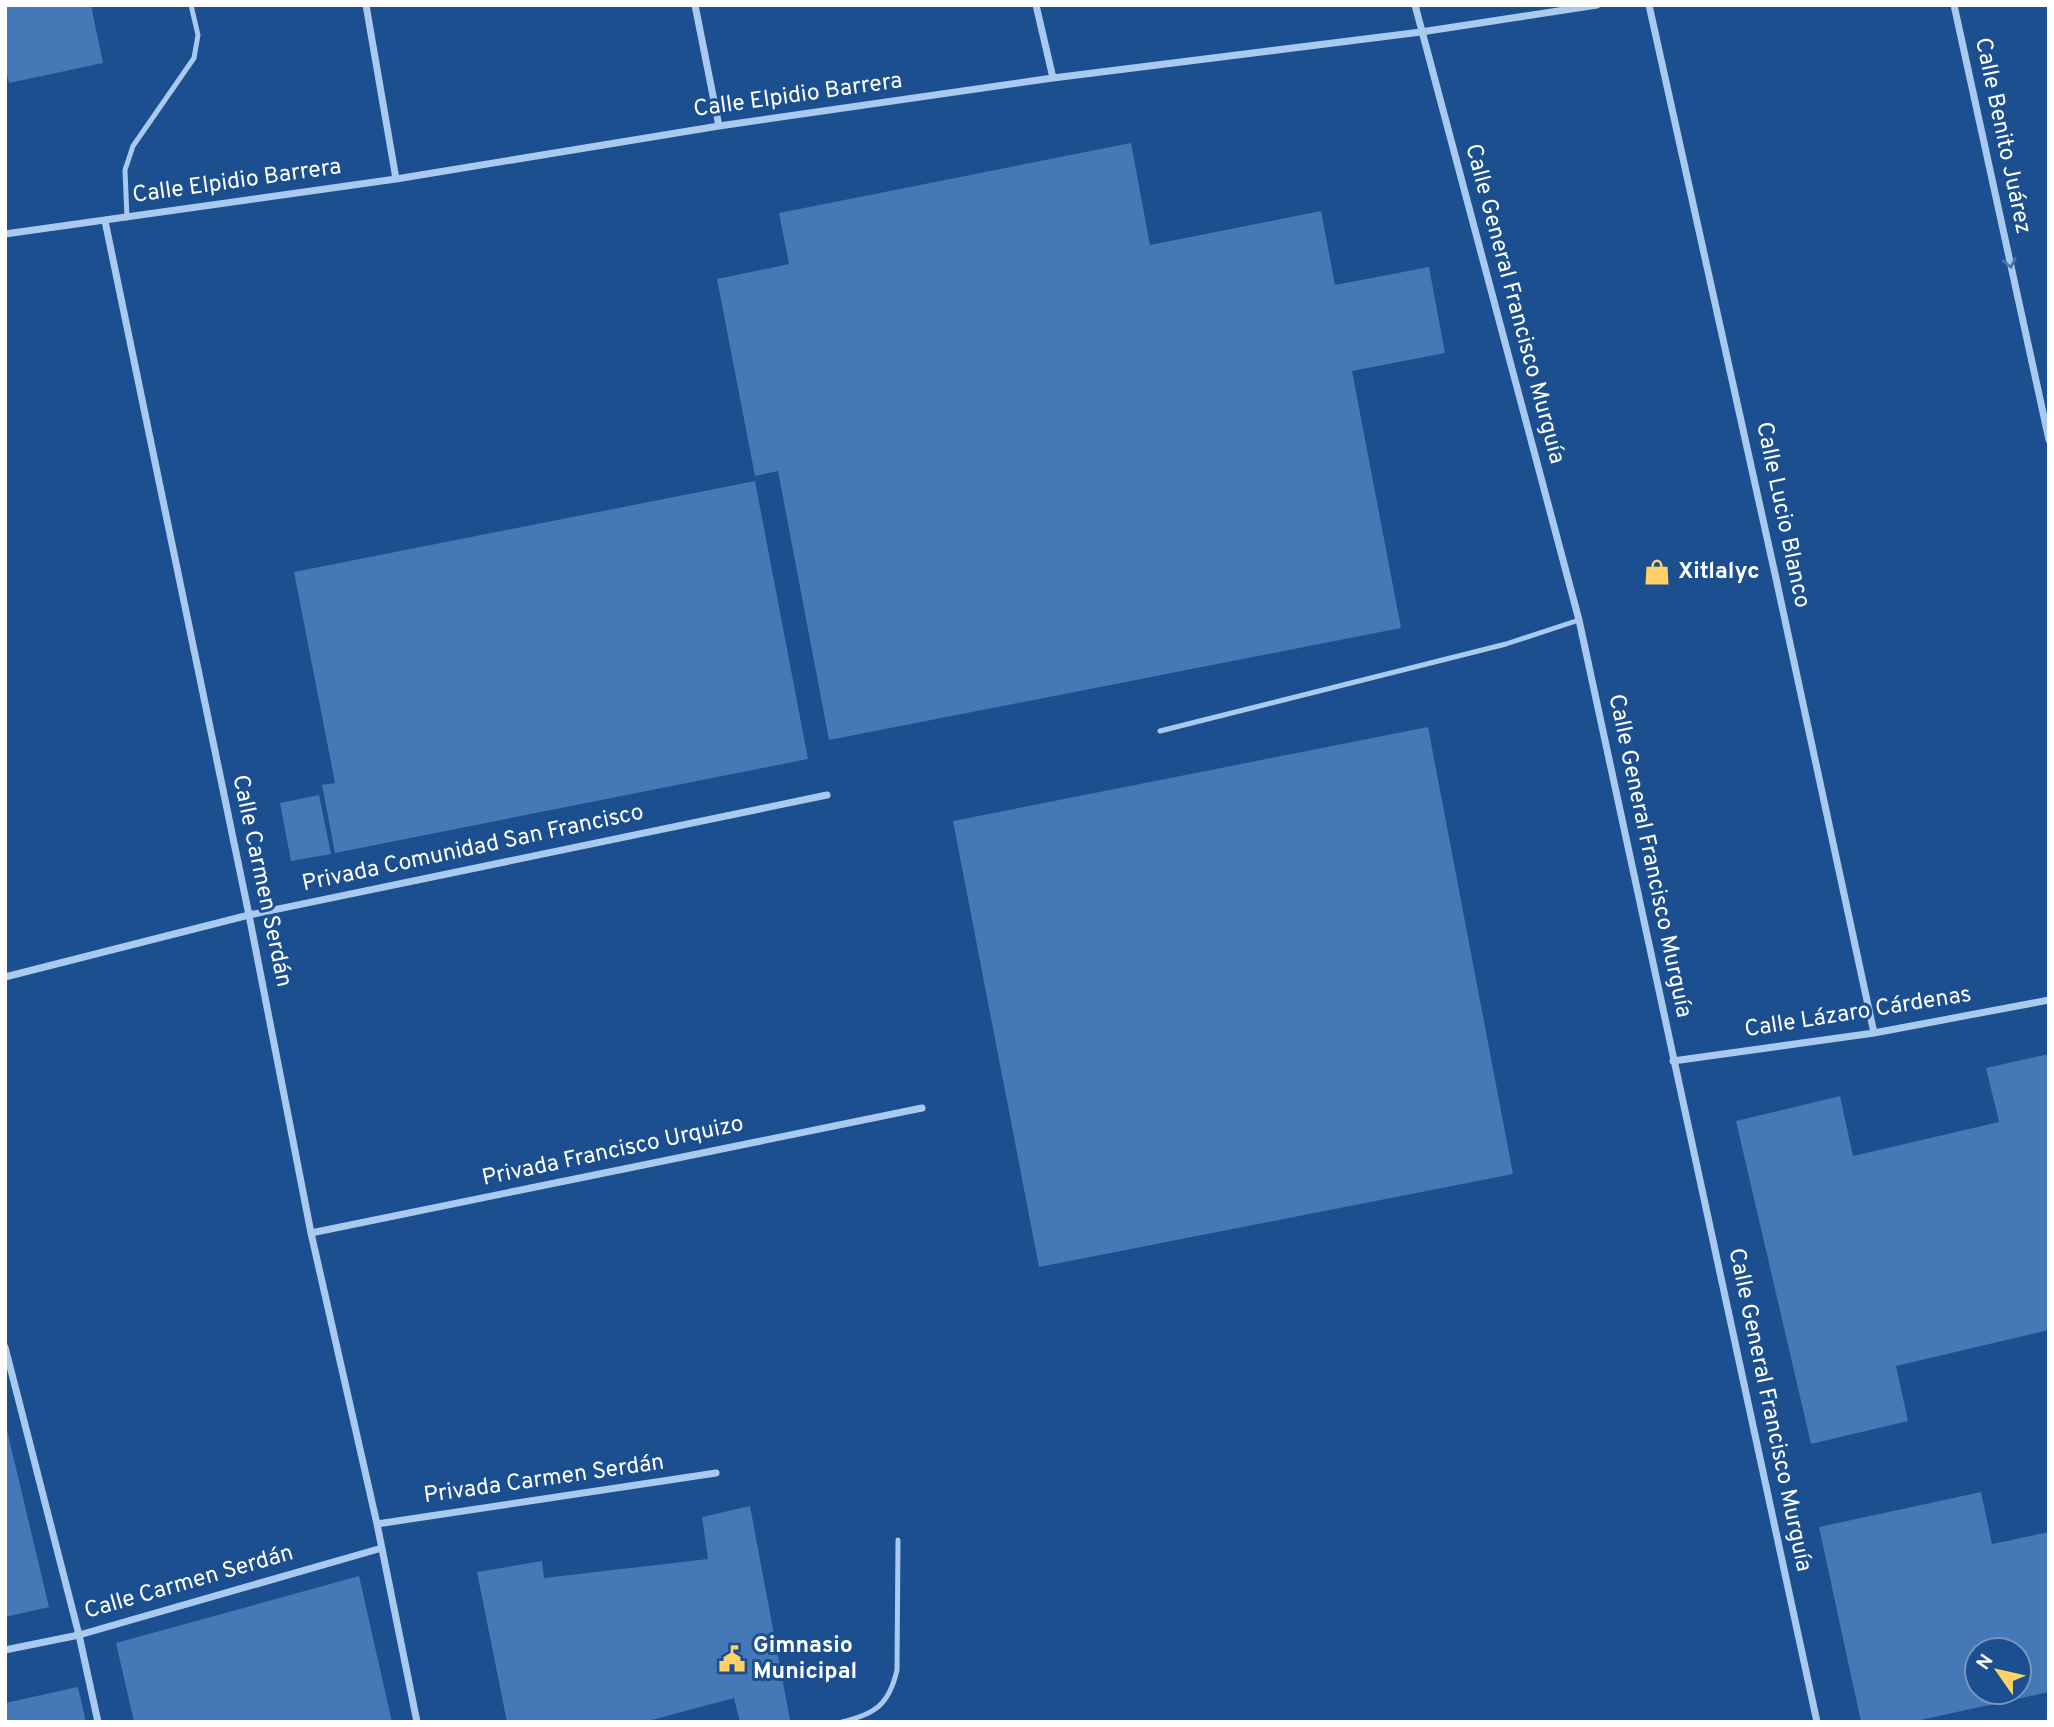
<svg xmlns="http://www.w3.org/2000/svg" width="2054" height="1727" viewBox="0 0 2054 1727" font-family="Overpass,sans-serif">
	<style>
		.building { fill: #4478b7; fill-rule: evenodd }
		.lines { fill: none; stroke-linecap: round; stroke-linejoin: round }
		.service { stroke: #a9c9ee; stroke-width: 5 }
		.minor { stroke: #a9c9ee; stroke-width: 7 }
		.oneway { stroke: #4674ac }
		.labels { text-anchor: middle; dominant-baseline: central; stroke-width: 6; stroke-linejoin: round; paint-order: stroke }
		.street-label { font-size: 23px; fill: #fff; stroke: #1b4f8f }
		.poi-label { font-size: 23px; font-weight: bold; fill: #fff; stroke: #1b4f8f; text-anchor: start }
	</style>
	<rect width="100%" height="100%" fill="#1b4f8f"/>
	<path class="building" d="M 5,5 L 91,5 L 103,63 L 9,83 L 5,67 Z
		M 1131,143 L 1150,245 L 1321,211 L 1335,285 L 1429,267 L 1445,353 L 1352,371 L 1401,628 L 829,740 L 778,471 L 755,476 L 717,279 L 789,264 L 779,213 Z
		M 755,481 L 808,759 L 335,853 L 322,785 L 335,783 L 294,572 Z
		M 1428,727 L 1513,1174 L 1039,1267 L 953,821 Z
		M 319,795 L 331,854 L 291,861 L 280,803 Z
		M 2049,1054 L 2049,1330 L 1896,1366 L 1908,1421 L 1811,1444 L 1736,1121 L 1840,1096 L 1853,1156 L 1999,1122 L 1986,1068 Z
		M 5,1422 L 49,1607 L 5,1617 Z
		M 1981,1492 L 1992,1544 L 2049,1532 L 2049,1692 L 1911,1722 L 1861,1722 L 1819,1527 ZM 1977,1650 L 2019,1650 L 2019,1692 L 1977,1692 Z
		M 750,1506 L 790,1720 L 740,1722 L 734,1698 L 644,1722 L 507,1722 L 477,1572 L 542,1561 L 544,1578 L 708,1559 L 702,1517 Z
		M 359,1576 L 392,1722 L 134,1722 L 116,1643 Z
		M 78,1687 L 86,1722 L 5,1722 L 5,1703 Z"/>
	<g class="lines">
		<path class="service" d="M 127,218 L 125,170 L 133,146 L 194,58 L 198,35 L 191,5
			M 1160,731 L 1506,644 L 1579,620
			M 842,1722 C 875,1714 889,1705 897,1670 L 898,1540"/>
		<path class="minor" d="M 366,5 L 396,179
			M 695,5 L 719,126
			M 1036,5 L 1053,78
			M 1415,5 L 1579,620 L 1817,1722
			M 1649,5 L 1777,583 L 1874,1033
			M 1954,5 L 2049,440
			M 105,221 L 249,915 L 311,1233 L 377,1524 L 417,1722
			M 5,234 L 396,179 L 719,126 L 1053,78 L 1421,32 L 1597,5
			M 5,977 L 249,915 L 827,795
			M 1673,1061 L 1874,1033 L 2049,1000
			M 311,1233 L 922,1108
			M 5,1347 L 79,1635 L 98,1722
			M 377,1524 L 716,1473
			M 5,1650 L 79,1635 L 382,1548"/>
	</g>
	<defs><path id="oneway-chevron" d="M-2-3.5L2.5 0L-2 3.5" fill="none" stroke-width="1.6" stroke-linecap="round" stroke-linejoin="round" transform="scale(1.75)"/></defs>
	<use class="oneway" href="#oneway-chevron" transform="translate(2010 263) rotate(78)"/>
	<defs>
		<g id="shop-bare" transform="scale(2.1)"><path d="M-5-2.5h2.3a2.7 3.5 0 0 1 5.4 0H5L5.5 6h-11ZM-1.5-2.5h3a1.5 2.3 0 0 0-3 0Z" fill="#ffd166" stroke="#1b4f8f" stroke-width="2.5" paint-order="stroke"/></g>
		<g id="civic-bare" transform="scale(2.1)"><path d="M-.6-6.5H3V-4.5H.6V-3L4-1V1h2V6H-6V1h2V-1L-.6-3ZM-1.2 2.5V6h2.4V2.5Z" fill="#ffd166" stroke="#1b4f8f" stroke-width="2.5" paint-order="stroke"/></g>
	</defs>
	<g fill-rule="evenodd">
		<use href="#shop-bare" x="1657" y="572"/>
		<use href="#civic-bare" x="732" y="1659"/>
	</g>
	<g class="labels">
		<g class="street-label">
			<text transform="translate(798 96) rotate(-8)">Calle Elpidio Barrera</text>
			<text transform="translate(2002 136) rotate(78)">Calle Benito Juárez</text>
			<text transform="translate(237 182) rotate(-8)">Calle Elpidio Barrera</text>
			<text transform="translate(1514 304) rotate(75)">Calle General Francisco Murguía</text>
			<text transform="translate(1782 515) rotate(78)">Calle Lucio Blanco</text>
			<text transform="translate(473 849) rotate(-12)">Privada Comunidad San Francisco</text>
			<text transform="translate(1649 856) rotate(78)">Calle General Francisco Murguía</text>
			<text transform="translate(261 881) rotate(78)">Calle Carmen Serdán</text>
			<text transform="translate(1858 1013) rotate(-9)">Calle Lázaro Cárdenas</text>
			<text transform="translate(613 1152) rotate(-12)">Privada Francisco Urquizo</text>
			<text transform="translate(1769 1410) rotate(78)">Calle General Francisco Murguía</text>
			<text transform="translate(544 1480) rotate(-8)">Privada Carmen Serdán</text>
			<text transform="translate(189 1583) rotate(-16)">Calle Carmen Serdán</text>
		</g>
		<g class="poi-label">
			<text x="1678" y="572">Xitlalyc</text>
			<text x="753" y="1646">Gimnasio<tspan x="753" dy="26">Municipal</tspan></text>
		</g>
	</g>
	<rect width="2054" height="1727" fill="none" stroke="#ffffff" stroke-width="14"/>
	<g transform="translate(1998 1671) rotate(304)"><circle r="33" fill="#1b4f8f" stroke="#7695bc" stroke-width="2"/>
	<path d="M0-5L12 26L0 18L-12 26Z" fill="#ffd166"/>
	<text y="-10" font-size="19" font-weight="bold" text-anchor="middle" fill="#ffffff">N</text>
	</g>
</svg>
